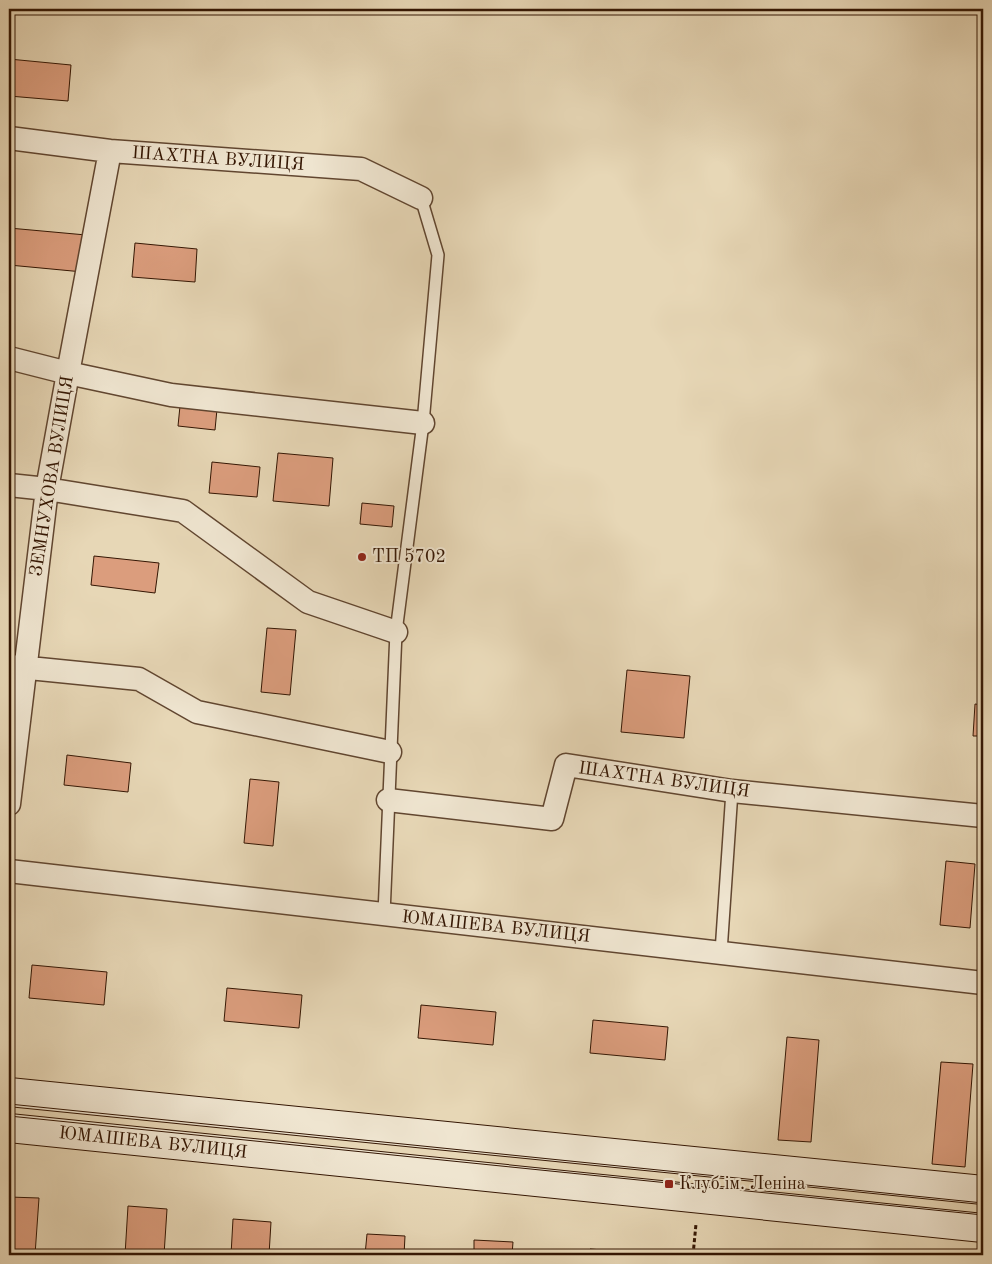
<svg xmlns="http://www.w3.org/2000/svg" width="992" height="1264" viewBox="0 0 992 1264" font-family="'Old Standard TT',serif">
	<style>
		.building { fill: #db9d7d; stroke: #341603 }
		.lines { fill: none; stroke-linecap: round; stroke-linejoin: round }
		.lane-casing { stroke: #614630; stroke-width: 14 }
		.street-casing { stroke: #614630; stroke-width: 25 }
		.secondary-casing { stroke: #341603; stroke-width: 30 }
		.path { stroke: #341603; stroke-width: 3; stroke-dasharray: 4 2.5; stroke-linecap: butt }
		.lane { stroke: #efe5d0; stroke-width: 11 }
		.street { stroke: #efe5d0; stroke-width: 22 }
		.secondary { stroke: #efe5d0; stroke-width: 28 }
		.tram { stroke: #341603; stroke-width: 1 }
		.poi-dot { fill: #8f2418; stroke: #efe5d0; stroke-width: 2 }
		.labels { text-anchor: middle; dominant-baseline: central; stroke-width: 4; stroke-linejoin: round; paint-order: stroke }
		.street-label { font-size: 18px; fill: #341603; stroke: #efe5d0 }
		.poi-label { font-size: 18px; fill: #341603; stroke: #efe5d0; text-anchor: start }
	</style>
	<rect width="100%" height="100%" fill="#e7d7b6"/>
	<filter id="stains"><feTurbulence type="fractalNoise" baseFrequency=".004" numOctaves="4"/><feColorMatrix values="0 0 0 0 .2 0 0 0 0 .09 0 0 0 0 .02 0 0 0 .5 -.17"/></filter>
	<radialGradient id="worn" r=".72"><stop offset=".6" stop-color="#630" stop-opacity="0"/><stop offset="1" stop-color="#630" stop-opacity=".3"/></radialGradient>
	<path class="building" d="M 9,59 L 71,65 L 68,101 L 9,96 Z
		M 9,228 L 86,235 L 83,272 L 9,265 Z
		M 135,243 L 197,249 L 195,282 L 132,277 Z
		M 180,406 L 217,409 L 215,430 L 178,426 Z
		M 278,453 L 333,458 L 329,506 L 273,501 Z
		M 212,462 L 260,467 L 257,497 L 209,493 Z
		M 362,503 L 394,506 L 392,527 L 360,524 Z
		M 94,556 L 159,563 L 155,593 L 91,585 Z
		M 267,628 L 296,630 L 290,695 L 261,692 Z
		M 627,670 L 690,676 L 684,738 L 621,732 Z
		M 975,704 L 983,705 L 983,736 L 973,736 Z
		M 67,755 L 131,763 L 128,792 L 64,785 Z
		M 250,779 L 279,782 L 273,846 L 244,843 Z
		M 946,861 L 975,864 L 970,928 L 940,925 Z
		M 32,965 L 107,972 L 104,1005 L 29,998 Z
		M 227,988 L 302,995 L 299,1028 L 224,1021 Z
		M 421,1005 L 496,1012 L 493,1045 L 418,1038 Z
		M 593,1020 L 668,1027 L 665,1060 L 590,1053 Z
		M 787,1037 L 819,1040 L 811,1142 L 778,1140 Z
		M 941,1062 L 973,1064 L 965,1167 L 932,1164 Z
		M 9,1197 L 39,1198 L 35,1255 L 9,1255 Z
		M 128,1206 L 167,1209 L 164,1255 L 125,1255 Z
		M 233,1219 L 271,1222 L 269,1255 L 231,1255 Z
		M 367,1234 L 405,1236 L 404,1255 L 365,1255 Z
		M 474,1240 L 513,1242 L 512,1255 L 474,1255 Z
		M 590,1249 L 629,1252 L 628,1255 L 590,1255 Z"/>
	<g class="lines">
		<g class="lane-casing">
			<path id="lane" d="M 384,914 L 396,632 L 423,423 L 438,255 L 421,198
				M 721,952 L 732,791"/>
		</g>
		<g class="street-casing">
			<path id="street" d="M 9,138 L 110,151 L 361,169 L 421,198
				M 9,358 L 68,373 L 171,395 L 423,423
				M 9,485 L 47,489 L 183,511 L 308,602 L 396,632
				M 9,666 L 139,679 L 197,712 L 390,752
				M 388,800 L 552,819 L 566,765 L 732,791 L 983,816
				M 9,804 L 47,489 L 68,373 L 110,151
				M 9,871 L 983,983"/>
		</g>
		<g class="secondary-casing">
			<path id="secondary" d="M 9,1092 L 983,1190
				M 9,1128 L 983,1228"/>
		</g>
		<path class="path" d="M 693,1255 L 696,1224"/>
		<use href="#lane" class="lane"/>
		<use href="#street" class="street"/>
		<use href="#secondary" class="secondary"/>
		<path class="tram" d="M 9,1104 L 983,1203
			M 9,1116 L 983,1215"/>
	</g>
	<g class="poi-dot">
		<circle cx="362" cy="557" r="5"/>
		<rect x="664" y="1179" width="10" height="10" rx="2.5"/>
	</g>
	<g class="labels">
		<g class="street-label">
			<text transform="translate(218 159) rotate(4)">ШАХТНА ВУЛИЦЯ</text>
			<text transform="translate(52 476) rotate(-81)">ЗЕМНУХОВА ВУЛИЦЯ</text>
			<text transform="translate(664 780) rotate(8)">ШАХТНА ВУЛИЦЯ</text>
			<text transform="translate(496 927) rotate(6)">ЮМАШЕВА ВУЛИЦЯ</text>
			<text transform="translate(153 1143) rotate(6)">ЮМАШЕВА ВУЛИЦЯ</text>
		</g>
		<g class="poi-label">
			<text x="372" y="557">ТП 5702</text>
			<text x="679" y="1184">Клуб ім. Леніна</text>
		</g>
	</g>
	<rect width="992" height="1264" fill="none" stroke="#e7d7b6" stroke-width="30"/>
	<rect x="10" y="10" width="972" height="1244" fill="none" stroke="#341603" stroke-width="2.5"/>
	<rect x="15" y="15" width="962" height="1234" fill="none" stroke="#341603"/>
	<rect width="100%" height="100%" filter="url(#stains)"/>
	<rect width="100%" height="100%" fill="url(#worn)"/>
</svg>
